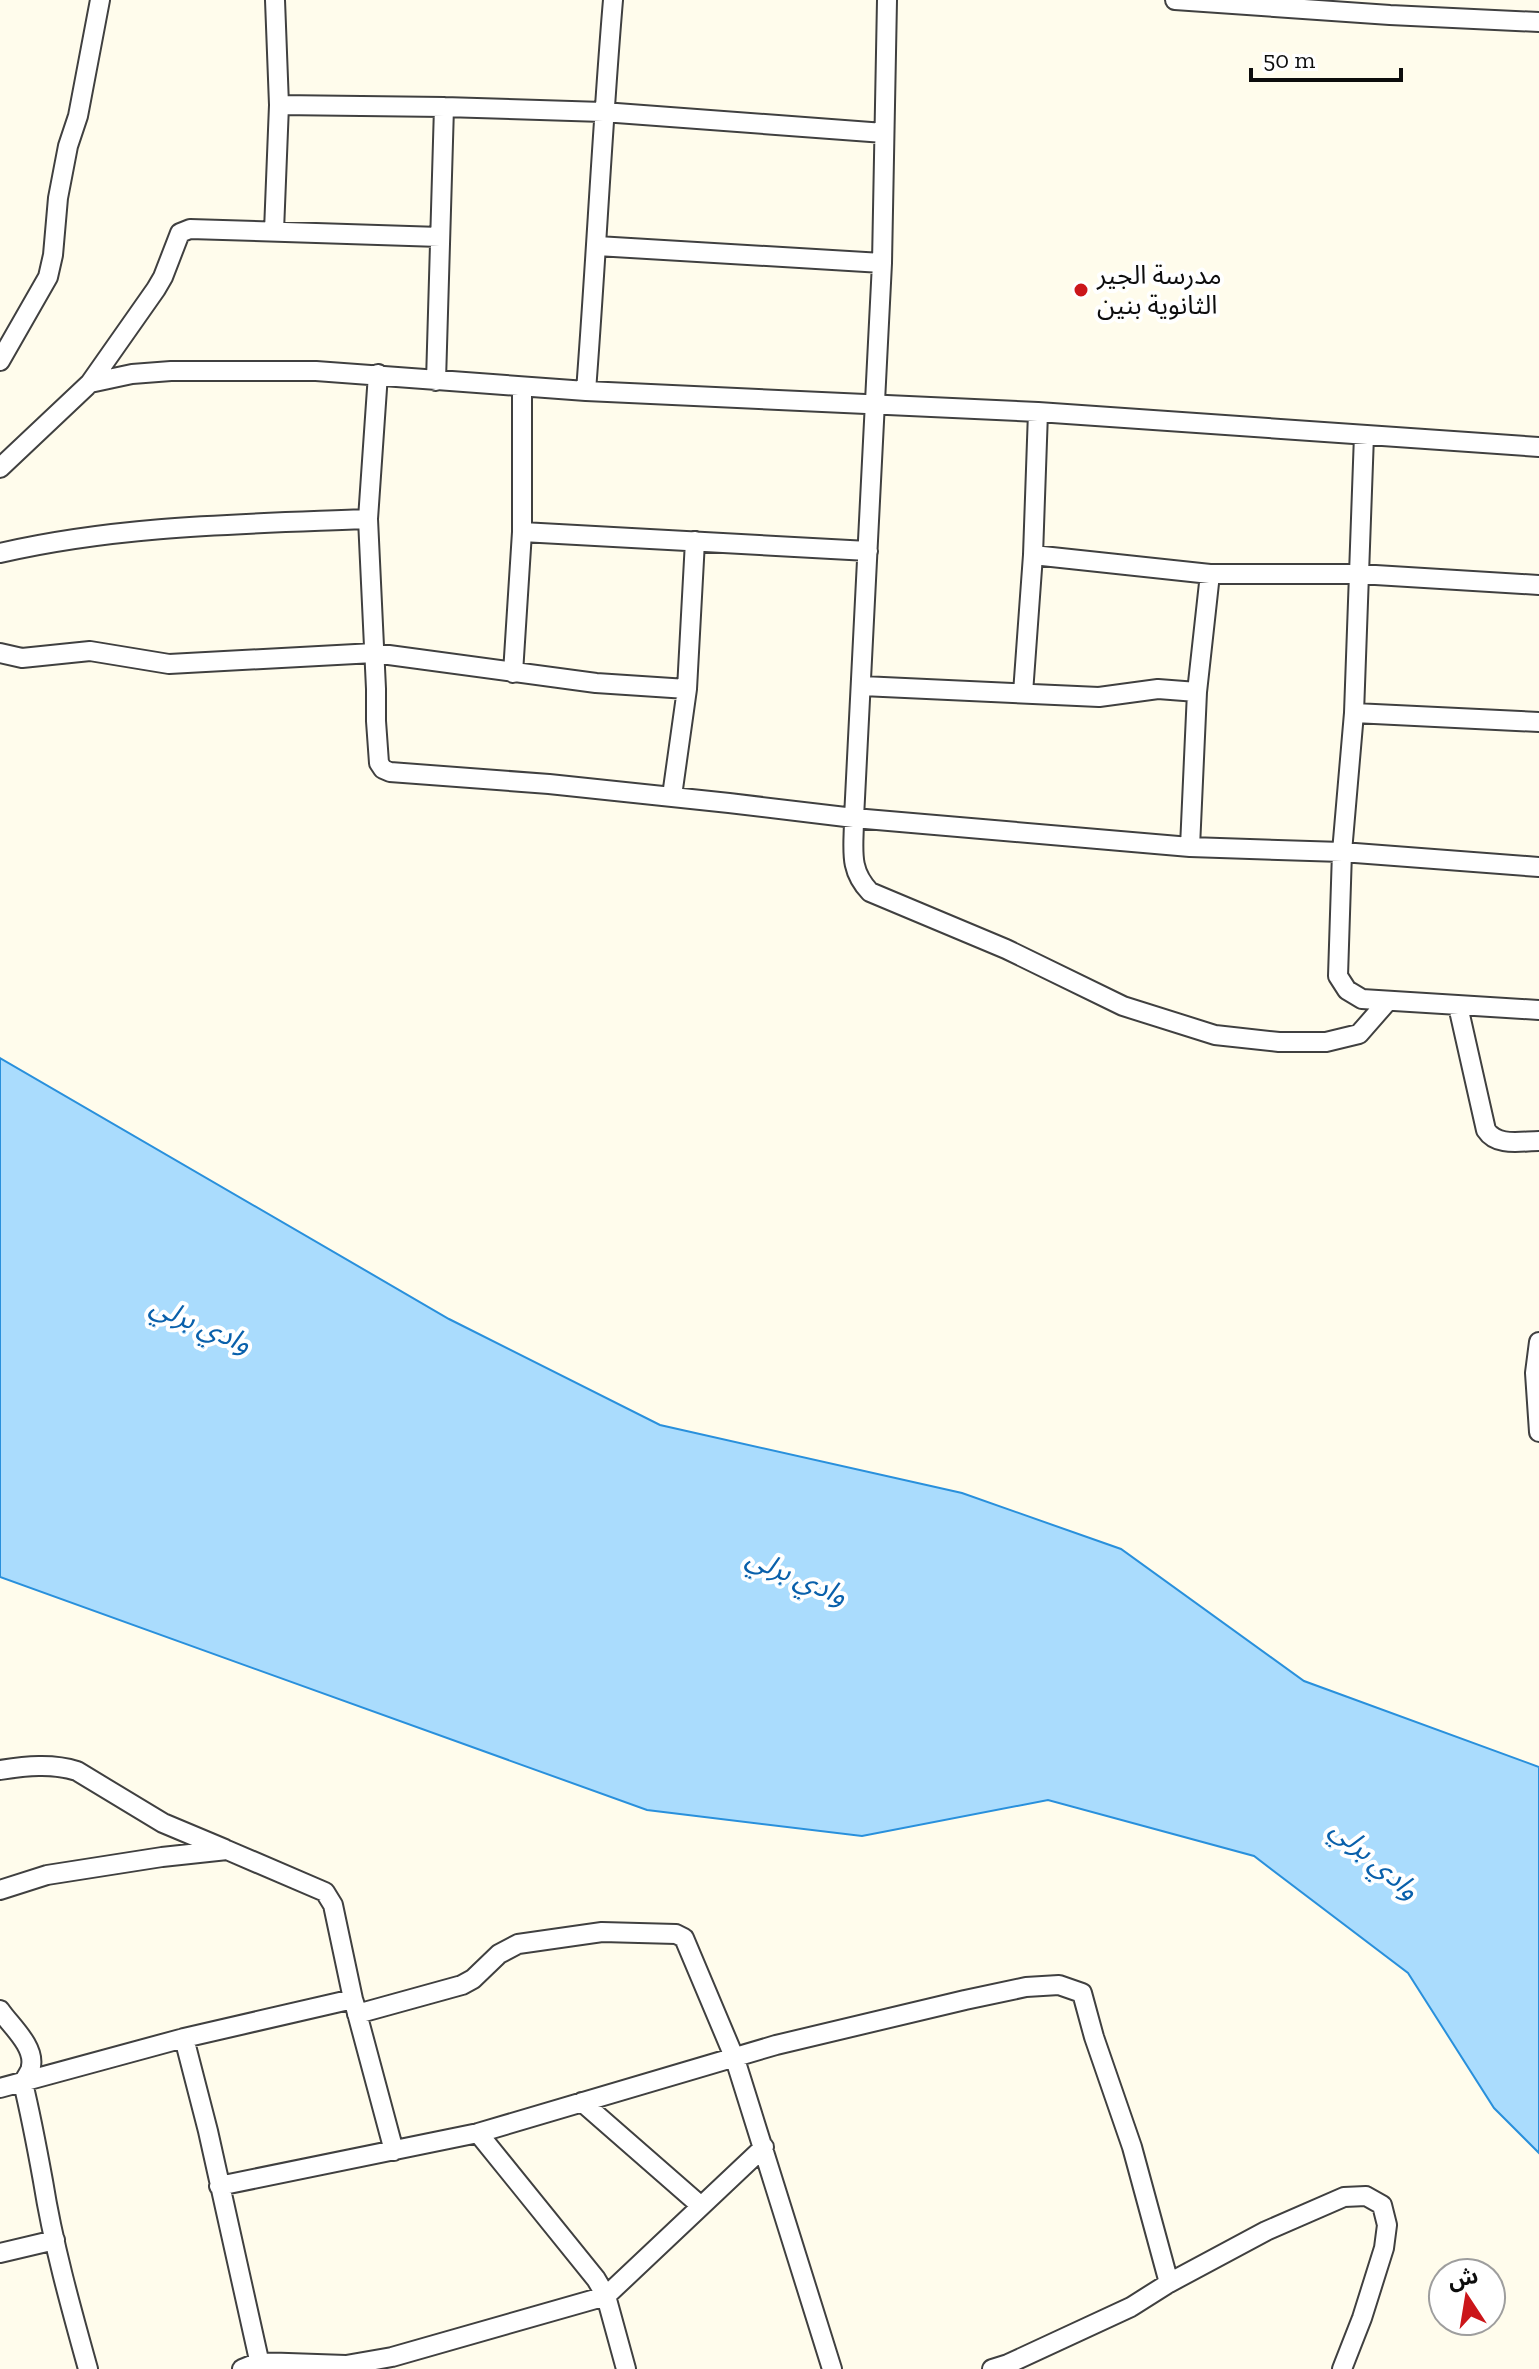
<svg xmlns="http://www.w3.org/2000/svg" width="1539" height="2369" viewBox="0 0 1539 2369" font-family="'Zilla Slab','Noto Sans Arabic',serif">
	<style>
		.water { fill: #aadcfd; stroke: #2990dc; stroke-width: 2 }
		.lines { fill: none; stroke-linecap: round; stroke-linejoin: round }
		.minor-casing { stroke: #404040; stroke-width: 22 }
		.minor { stroke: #fff; stroke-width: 18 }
		.poi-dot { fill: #cb161a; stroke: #fff; stroke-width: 3 }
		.labels { text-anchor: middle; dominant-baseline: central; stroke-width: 8; stroke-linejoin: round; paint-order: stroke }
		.poi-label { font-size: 26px; fill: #0d0d0d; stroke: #fff; text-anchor: start }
		.water-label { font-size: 28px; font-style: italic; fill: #0960ab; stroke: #fff }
	</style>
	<rect width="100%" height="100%" fill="#fffcec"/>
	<path class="water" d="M 0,1058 L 449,1319 L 660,1425 L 962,1493 L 1121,1549 L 1304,1681 L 1539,1767 L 1539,2153 L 1494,2108 L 1408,1973 L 1254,1856 L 1048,1800 L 862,1836 L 647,1810 L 0,1577 Z"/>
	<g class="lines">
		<g class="minor-casing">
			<path id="minor" d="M 887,0 L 882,263 L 854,818 C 854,849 848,869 870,892 L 1006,949 L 1123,1006 L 1215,1035 L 1279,1042 L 1326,1042 L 1359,1034 L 1387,1002
				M 1175,0 L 1390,15 L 1539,22
				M 279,105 L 444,107 L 603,112 L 884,133
				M 274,231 L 279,105 L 275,0
				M 597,246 L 882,263
				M 0,361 L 48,277 L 53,255 L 58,198 L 68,146 L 78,116 L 100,0
				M 378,374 L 368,519 L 376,689 L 376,721 L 379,763 L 383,769 L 390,772 L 549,784 L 729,803 L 854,818 L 1190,847 L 1342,852 L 1539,867
				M 436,381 L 444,107
				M 90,383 L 132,374 L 171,371 L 316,371 L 586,391 L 1038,412 L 1539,447
				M 586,391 C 596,261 602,130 613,0
				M 1364,435 L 1354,713 L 1342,852 L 1338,976 L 1347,990 L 1362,999 L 1539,1010
				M 0,468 L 90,383 L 156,289 L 163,277 L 180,233 L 190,229 L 440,237
				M 522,532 L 868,551
				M 0,553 C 121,525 245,524 368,519
				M 1033,555 L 1210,574 L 1359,574 L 1539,585
				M 0,653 L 22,658 L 90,651 L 169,664 L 374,653 L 596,683 L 687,689
				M 513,673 L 522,532 L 522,387
				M 862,686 L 1099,697 L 1158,689 L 1197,692
				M 1023,693 L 1033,555 L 1038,412
				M 1354,713 L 1539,722
				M 672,796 L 687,689 L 695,541
				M 1190,847 L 1197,692 L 1210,574
				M 1458,1006 L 1486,1130 C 1497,1147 1521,1141 1539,1141
				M 1539,1342 L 1535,1373 L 1539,1432
				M 0,1770 C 26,1766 52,1763 77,1771 L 163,1823 L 225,1849
				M 0,1890 L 47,1875 L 162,1857 L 227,1850 L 325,1892 L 333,1905 L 353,1999 L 184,2038 L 0,2088
				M 354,2002 L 394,2151
				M 0,2010 C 10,2025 35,2046 31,2066 C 31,2071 25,2078 23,2083 C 31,2116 37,2148 43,2181 C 53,2244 71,2308 88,2369
				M 357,2014 L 462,1985 L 473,1979 L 499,1954 L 518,1944 L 602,1932 L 676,1934 L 684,1938 L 735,2059 L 832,2369
				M 184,2038 L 208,2131 L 261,2369
				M 582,2102 L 701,2206
				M 478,2133 L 596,2279 L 606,2296 L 626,2369
				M 219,2186 L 478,2133 L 776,2045 L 965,2000 L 1026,1987 L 1059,1985 L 1082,1993 L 1094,2037 L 1132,2147 L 1169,2283
				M 0,2253 L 55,2240
				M 242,2369 L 259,2362 L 346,2365 L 392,2357 L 606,2296 L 764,2147
				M 992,2369 L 1008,2364 L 1131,2307 L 1169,2283 L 1266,2231 L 1344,2197 L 1366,2196 L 1382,2205 L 1387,2225 L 1384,2248 L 1362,2318 L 1342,2369"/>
		</g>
		<use href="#minor" class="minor"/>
	</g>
	<circle class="poi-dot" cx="1081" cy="290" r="8"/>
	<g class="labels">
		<g class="poi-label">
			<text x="1097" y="275">مدرسة الجير<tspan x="1097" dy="30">الثانوية بنين</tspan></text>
		</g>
		<g class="water-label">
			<text transform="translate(201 1324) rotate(23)">وادي برلي</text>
			<text transform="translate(797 1576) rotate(23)">وادي برلي</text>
			<text transform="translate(1375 1859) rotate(41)">وادي برلي</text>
		</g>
	</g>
	<g transform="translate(1467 2297) rotate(348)"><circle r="38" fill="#ffffff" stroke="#9e9e9e" stroke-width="2"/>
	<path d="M0-6L14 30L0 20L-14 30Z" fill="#cb161a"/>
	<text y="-12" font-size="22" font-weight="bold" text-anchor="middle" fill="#0d0d0d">ش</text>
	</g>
	<path d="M1251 68v12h150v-12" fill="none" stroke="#0d0d0d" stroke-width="4"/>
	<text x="1263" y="68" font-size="24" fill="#0d0d0d" stroke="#ffffff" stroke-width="6" paint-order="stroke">50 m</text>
</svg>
